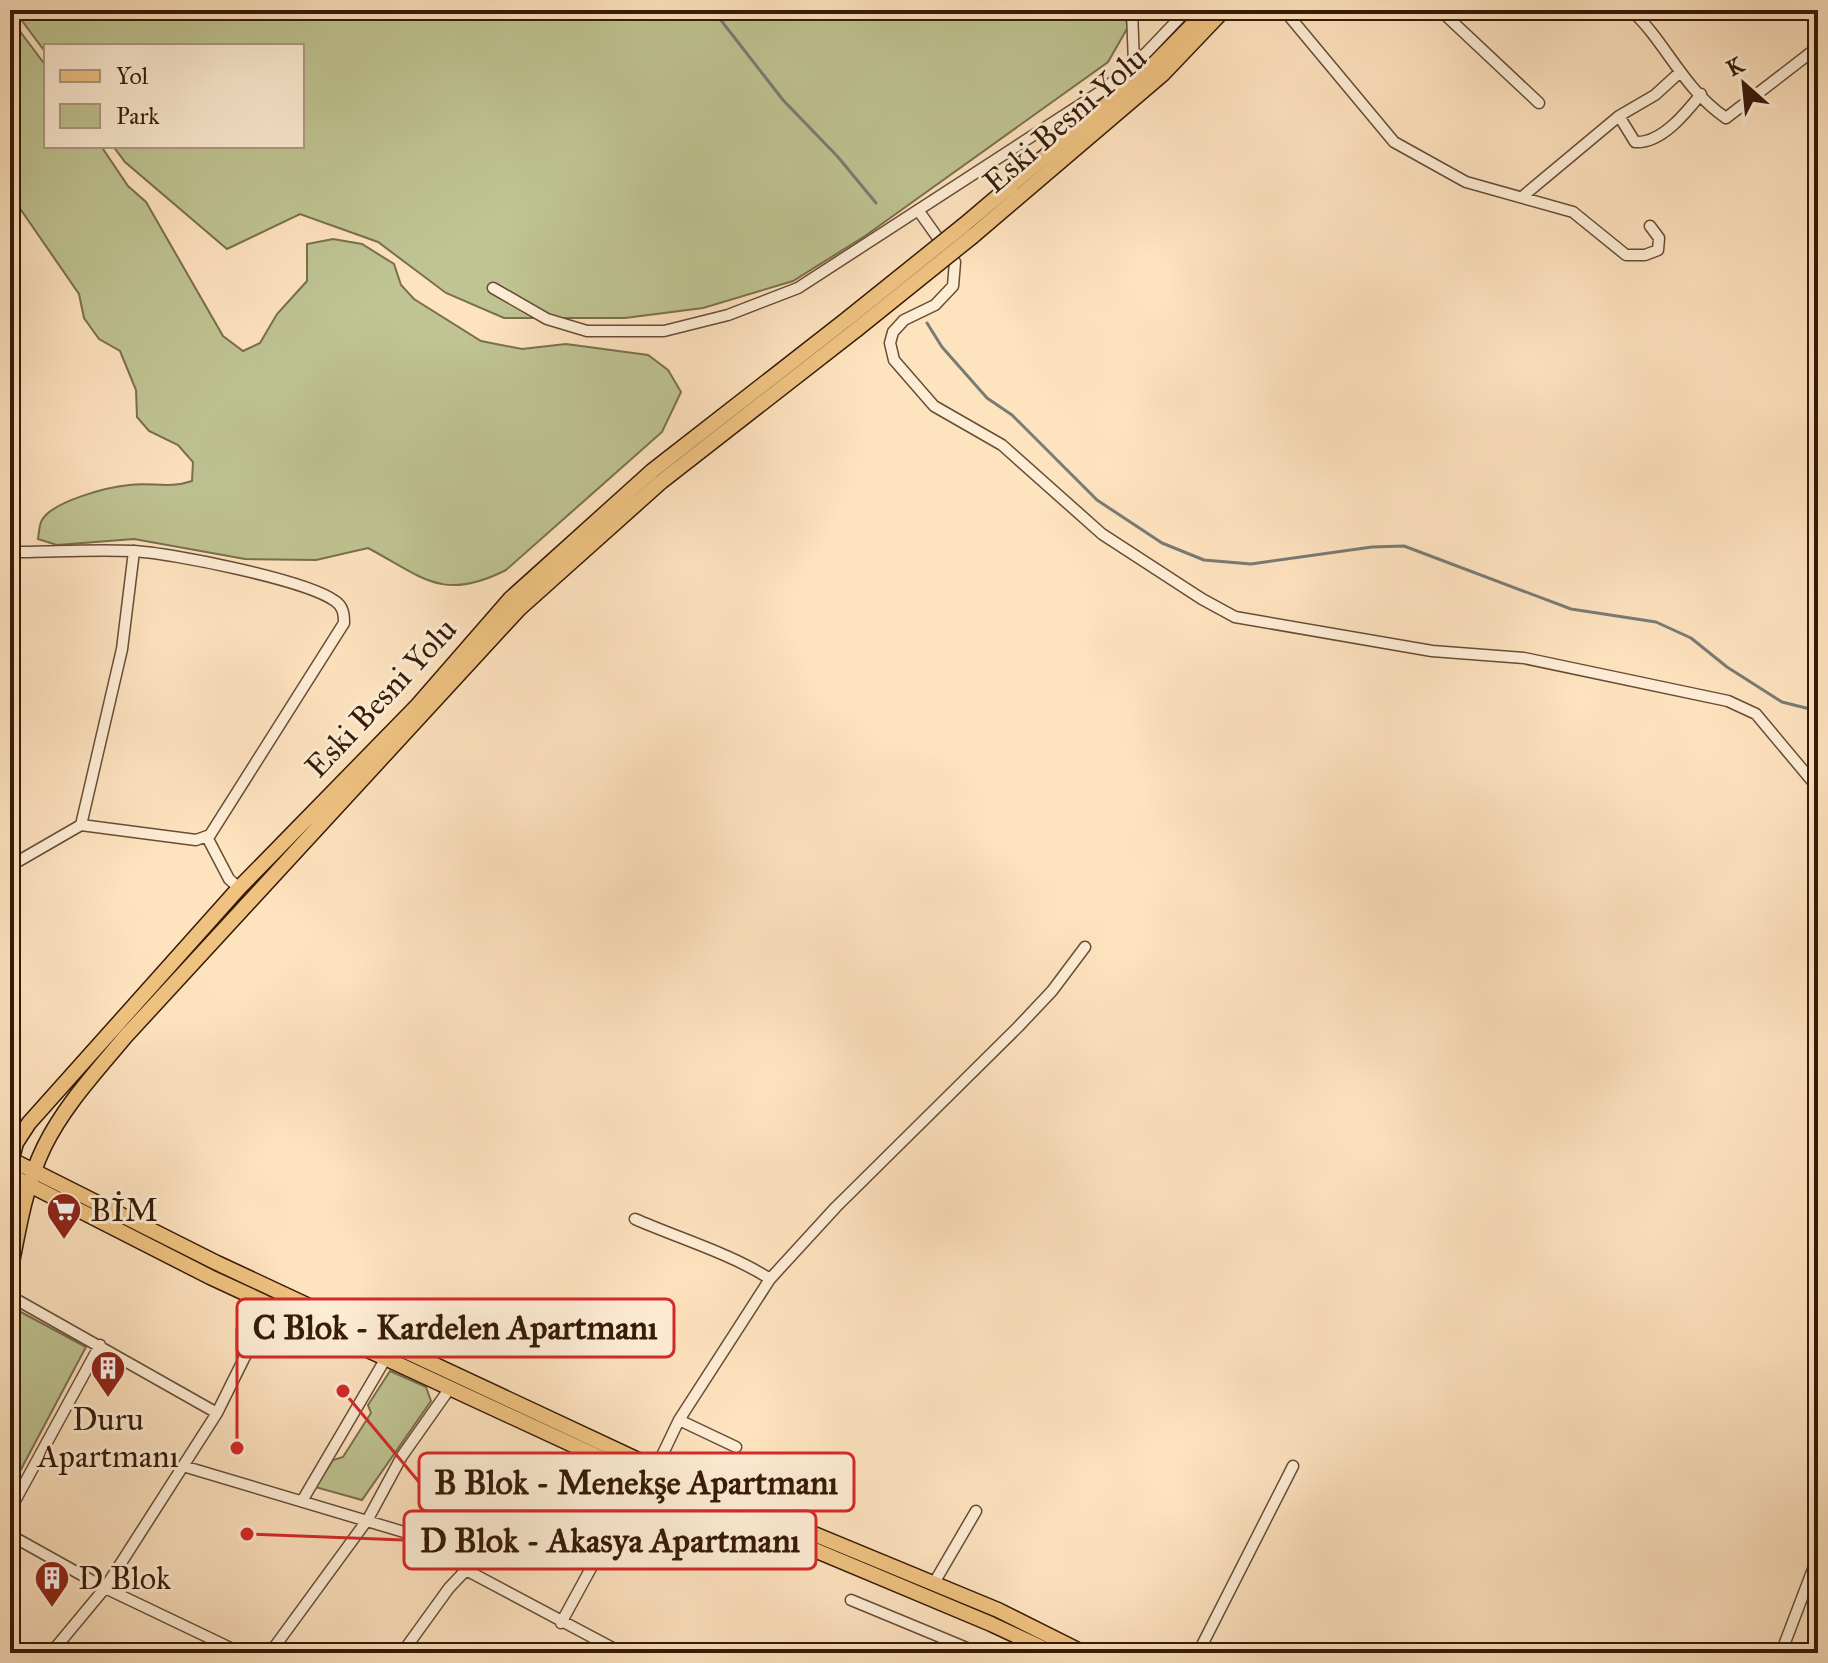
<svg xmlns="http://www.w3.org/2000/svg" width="1828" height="1663" viewBox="0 0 1828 1663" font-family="'IM FELL Great Primer',serif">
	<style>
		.green { fill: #bfc492; stroke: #7a6f4d; stroke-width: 2 }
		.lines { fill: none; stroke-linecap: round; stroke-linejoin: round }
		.stream { stroke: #797b75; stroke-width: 3 }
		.minor-casing { stroke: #674c36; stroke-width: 13 }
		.major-casing { stroke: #351a08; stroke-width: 17 }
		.minor { stroke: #feedd5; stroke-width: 10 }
		.major { stroke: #efc280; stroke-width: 14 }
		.major-bridge-casing { stroke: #351a08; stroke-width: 17; stroke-linecap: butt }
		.major-bridge { stroke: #efc280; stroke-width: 14 }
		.labels { text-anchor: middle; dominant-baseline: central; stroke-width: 6; stroke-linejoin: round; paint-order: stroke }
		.street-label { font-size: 32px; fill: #351a08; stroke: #feedd5 }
		.poi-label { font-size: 32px; fill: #351a08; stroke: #feedd5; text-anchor: start }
		.leader { fill: none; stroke: #d62828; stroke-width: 3 }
		.callout-dot { fill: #d62828; stroke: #feedd5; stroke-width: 3 }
		.callout { fill: #feedd5; stroke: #d62828; stroke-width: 3 }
		.callout-label { font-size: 34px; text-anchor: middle; font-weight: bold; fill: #351a08 }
	</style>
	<rect width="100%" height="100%" fill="#fee3bf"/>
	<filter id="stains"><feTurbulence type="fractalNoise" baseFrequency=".0025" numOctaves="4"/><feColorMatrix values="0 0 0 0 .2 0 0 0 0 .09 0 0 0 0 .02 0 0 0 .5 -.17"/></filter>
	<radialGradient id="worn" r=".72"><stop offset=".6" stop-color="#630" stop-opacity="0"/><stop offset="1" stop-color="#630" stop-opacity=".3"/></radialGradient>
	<path class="green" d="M 14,10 L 1123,10 L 1128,27 L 1108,62 L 865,236 L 793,281 L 703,308 L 625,318 L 504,318 L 446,293 L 378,242 L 300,214 L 227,249 L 125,162 L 113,146 L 302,146 L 302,46 L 46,46 L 46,53 Z
		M 10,18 L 46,66 L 46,146 L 101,146 L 128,186 L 146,202 L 223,336 L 243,351 L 260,343 L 277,314 L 307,281 L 307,244 L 333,239 L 362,244 L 394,264 L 401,285 L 414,299 L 481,341 L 522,349 L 566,344 L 648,355 L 668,370 L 681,392 L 662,432 L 506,570 C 443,602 424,578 368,548 L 316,560 L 245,559 L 134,539 L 57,545 L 38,539 C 39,533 39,525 42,520 C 53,501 108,487 129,485 C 152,482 169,489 192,481 L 193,462 L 178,445 L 149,431 L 137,417 L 136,390 L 120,351 L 99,339 L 84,318 L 79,294 L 10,194 Z
		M 19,1311 L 86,1347 L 10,1490 L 10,1348 Z
		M 390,1371 L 426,1387 L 431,1401 L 362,1500 L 315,1487 L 333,1460 L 343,1457 L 371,1413 L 368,1405 Z"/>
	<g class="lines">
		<path class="stream" d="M 713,10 L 783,100 L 838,157 L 876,203
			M 927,323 L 942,347 L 987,398 L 1012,415 L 1097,500 L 1162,543 L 1204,560 L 1251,564 L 1372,547 L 1404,546 L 1571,609 L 1656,622 L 1691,638 L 1727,667 L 1782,702 L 1818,711"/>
		<g class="minor-casing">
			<path id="minor" d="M 1132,10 L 1134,64
				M 1284,10 L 1394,142 L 1466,182 L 1573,212 L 1626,255 L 1645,255 L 1658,250 L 1659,238 L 1650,226
				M 1440,10 L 1539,103
				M 1631,10 C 1666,42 1683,89 1726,118 L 1818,47
				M 1619,116 L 1635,142 C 1661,144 1686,113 1701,94
				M 1522,197 L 1619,116 L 1655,95 L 1678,74
				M 918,210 L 955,262 L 953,286 L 935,305 L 904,320 L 893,332 L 890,343 L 894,360 L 934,406 L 1002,445 L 1102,534 L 1202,599 L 1235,617 L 1432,651 L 1524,658 L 1728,701 L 1756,714 L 1818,788
				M 493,288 L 547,319 L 587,331 L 664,331 L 728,315 L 798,288 L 1103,90 L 1147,52 L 1187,10
				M 10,552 C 51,552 92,549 133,551 C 172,553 306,580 335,601 C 343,606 344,614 344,623 L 210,835 L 196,840 L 81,825
				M 207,837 L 229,879 L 239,888
				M 10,866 L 81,825 L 122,649 L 134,551
				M 635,1219 C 678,1238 732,1254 770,1279
				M 10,1296 L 217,1413
				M 679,1420 L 736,1447
				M 183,1466 L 424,1538 L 466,1570 L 622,1653
				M 656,1468 L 679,1420 L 770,1279 L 836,1207 L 1018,1027 L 1052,991 L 1085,947
				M 302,1501 L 386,1358
				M 10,1510 L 100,1345
				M 10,1535 L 105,1588 L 241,1653
				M 934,1583 L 976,1511
				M 851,1600 L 979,1653
				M 561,1623 L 614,1526 L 646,1501 L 657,1484
				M 51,1653 L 105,1588 L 217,1413 L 271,1304
				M 270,1653 L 368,1519 L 402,1456 L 450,1388
				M 402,1653 L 449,1588 L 466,1570
				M 1198,1653 L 1293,1466
				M 1781,1653 L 1818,1556"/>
		</g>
		<g class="major-casing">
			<path id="major" d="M 964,225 L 1154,64 L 1207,10
				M 973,236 L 1163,74 L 1224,10
				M 10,1159 L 217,1263 L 664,1472 L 998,1610 L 1084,1653
				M 10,1166 L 16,1143 L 29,1123 L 239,888 L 416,707 L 510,599 L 652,471 L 847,319
				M 10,1175 L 210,1277 L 657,1484 L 991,1624 L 1053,1653
				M 10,1273 C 18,1232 25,1186 44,1147 C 64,1106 96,1072 125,1037 L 519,609 L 661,482 L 856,330"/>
		</g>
		<use href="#minor" class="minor"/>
		<use href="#major" class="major"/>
		<g class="major-bridge-casing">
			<path id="major-bridge" d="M 847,319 L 964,225
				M 856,330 L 973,236"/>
		</g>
		<use href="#major-bridge" class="major-bridge"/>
	</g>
	<defs>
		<g id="supermarket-pin" transform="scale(1.8)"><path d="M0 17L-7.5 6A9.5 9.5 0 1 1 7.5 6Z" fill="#8f2418" stroke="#feedd5"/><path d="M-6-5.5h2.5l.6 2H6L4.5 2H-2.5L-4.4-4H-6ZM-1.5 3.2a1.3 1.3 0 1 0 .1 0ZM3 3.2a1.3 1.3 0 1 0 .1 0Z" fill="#fff"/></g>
		<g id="building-pin" transform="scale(1.8)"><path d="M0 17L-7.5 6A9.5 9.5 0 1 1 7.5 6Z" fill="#8f2418" stroke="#feedd5"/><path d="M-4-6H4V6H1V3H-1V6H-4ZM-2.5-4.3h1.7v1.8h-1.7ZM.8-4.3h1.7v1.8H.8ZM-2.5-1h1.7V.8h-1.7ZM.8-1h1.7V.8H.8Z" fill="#fff"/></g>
	</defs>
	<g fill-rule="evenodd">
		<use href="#supermarket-pin" x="64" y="1210"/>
		<use href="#building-pin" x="108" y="1368"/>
		<use href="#building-pin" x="52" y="1578"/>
	</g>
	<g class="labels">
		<g class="street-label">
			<text transform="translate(1065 120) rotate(-41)">Eski Besni Yolu</text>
			<text transform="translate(381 698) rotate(-47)">Eski Besni Yolu</text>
		</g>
		<g class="poi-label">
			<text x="90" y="1210">BİM</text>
			<text x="108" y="1419" text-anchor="middle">Duru<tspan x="108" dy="37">Apartmanı</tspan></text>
			<text x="78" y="1578">D Blok</text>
		</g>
	</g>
	<path class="leader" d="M237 1448L237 1328M343 1391L419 1482M247 1534L404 1540"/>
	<g class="callout-dot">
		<circle cx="237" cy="1448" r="8"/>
		<circle cx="343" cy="1391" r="8"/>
		<circle cx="247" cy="1534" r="8"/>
	</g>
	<g class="callout">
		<rect x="237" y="1299" width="437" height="58" rx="8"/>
		<rect x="419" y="1453" width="435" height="58" rx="8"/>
		<rect x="404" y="1511" width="412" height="58" rx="8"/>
	</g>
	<g class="callout-label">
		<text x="455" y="1339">C Blok - Kardelen Apartmanı</text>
		<text x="636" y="1494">B Blok - Menekşe Apartmanı</text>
		<text x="610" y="1552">D Blok - Akasya Apartmanı</text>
	</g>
	<rect width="1828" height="1663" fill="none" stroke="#fee3bf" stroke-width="40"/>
	<rect x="12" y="12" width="1804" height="1639" fill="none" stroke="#351a08" stroke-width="4"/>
	<rect x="20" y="20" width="1788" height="1623" fill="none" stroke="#351a08" stroke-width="2"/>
	<rect x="44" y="44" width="260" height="104" fill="#feedd5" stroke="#ae9983" stroke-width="2"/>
	<rect x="60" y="70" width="40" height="12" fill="#efc280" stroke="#ae9983" stroke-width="2"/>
	<text x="116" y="84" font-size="24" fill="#351a08">Yol</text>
	<rect x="60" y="104" width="40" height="24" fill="#bfc492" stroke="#ae9983" stroke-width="2"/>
	<text x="116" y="124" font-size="24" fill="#351a08">Park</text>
	<g transform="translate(1744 84) rotate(333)" stroke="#feedd5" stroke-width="6" paint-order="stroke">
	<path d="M0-6L14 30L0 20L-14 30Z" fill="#351a08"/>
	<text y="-12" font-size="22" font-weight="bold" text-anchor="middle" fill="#351a08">K</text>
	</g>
	<rect width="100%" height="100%" filter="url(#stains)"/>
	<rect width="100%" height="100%" fill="url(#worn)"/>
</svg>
